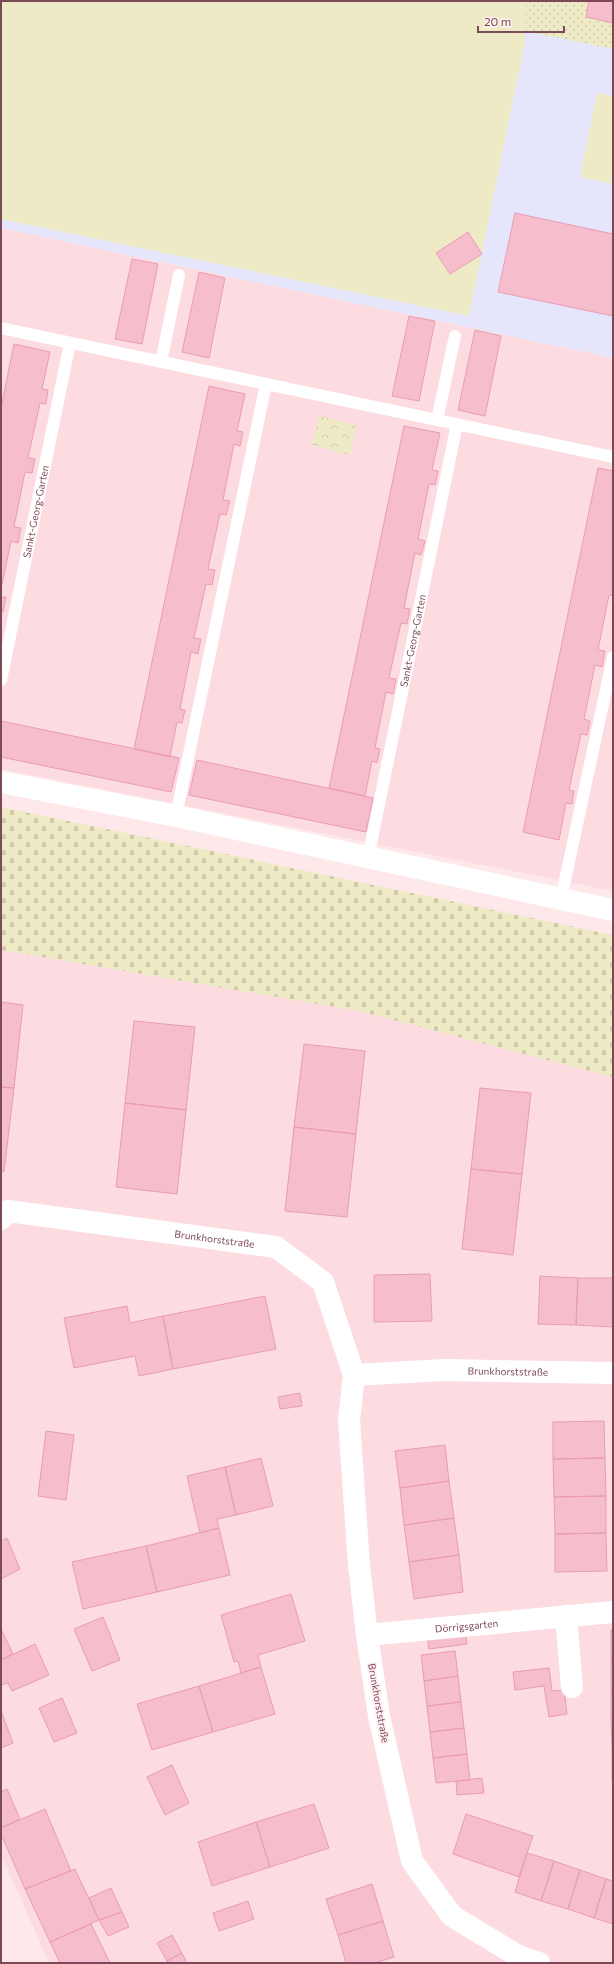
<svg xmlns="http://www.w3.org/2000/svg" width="614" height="1964" viewBox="0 0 614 1964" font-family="Commissioner,sans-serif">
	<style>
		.residential { fill: #fcdce0 }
		.education { fill: #e5e6fb }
		.grass { fill: url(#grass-dots) }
		.cemetery { fill: url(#cemetery-stones) }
		.park { fill: url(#park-crowns) }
		.garden { fill: #eeeac5 }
		.building { fill: #f6bdcd; stroke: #ea9cb3 }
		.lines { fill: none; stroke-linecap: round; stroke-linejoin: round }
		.service { stroke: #fff; stroke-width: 12 }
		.minor { stroke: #fff; stroke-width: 22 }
		.tertiary { stroke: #fff; stroke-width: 22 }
		.labels { text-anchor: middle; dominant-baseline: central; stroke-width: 4; stroke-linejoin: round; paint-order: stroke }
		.street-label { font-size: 10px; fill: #7c4959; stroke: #fff1f2 }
	</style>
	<defs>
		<pattern id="grass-dots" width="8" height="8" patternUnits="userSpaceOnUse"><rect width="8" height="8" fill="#eeeac5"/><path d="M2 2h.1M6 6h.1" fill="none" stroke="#d0caac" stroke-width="1.8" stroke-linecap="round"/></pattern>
		<pattern id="cemetery-stones" width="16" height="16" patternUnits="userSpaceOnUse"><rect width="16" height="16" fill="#eeeac5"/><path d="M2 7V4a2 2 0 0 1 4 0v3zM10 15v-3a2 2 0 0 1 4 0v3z" fill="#d0caac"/></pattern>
		<pattern id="park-crowns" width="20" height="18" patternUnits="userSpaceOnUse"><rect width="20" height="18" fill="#eeeac5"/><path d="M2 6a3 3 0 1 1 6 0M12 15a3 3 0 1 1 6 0" fill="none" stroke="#d0caac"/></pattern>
	</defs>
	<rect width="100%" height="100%" fill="#fee8ea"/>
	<path class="residential" d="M 1,228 L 613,358 L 613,891 L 1,769 Z
		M 1,950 L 359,1011 L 613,1077 L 613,1963 L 49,1963 L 1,1854 Z"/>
	<path class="education" d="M 1,1 L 613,1 L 613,358 L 1,228 Z"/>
	<path class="grass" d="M 526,1 L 589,1 L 586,17 L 613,23 L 613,49 L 525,31 Z"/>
	<path class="cemetery" d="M 1,807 L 613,935 L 613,1077 L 359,1011 L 1,950 Z"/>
	<path class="park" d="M 319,416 L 357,425 L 350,455 L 312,445 Z"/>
	<path class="garden" d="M 1,1 L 526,1 L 525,42 L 469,316 L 1,219 Z
		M 597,93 L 613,96 L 613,184 L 580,177 Z"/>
	<path class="building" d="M 589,1 L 613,1 L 613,23 L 586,17 Z
		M 515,213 L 613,234 L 613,316 L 498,292 Z
		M 468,232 L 482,254 L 450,274 L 436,253 Z
		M 132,259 L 158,264 L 142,344 L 115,339 Z
		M 199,272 L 225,278 L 209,358 L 182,352 Z
		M 409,316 L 435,321 L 419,401 L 392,396 Z
		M 475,330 L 501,336 L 485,416 L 458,410 Z
		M 14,344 L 50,352 L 42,389 L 48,390 L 46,404 L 40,403 L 28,458 L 35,459 L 32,473 L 25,472 L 14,527 L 21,528 L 18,543 L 11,541 L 1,589 L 1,408 Z
		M 209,386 L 245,394 L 237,431 L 243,432 L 240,446 L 234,444 L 223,500 L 230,501 L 226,515 L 220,514 L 208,569 L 215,570 L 212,585 L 206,584 L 194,638 L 201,639 L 198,654 L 191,652 L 180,709 L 185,710 L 182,723 L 177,722 L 170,757 L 134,749 Z
		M 404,426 L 440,433 L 432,470 L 438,471 L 435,485 L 429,484 L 418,539 L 425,541 L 421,555 L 415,553 L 404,608 L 410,609 L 407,624 L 401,623 L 389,678 L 396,679 L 393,694 L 386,692 L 375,748 L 380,749 L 377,763 L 372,761 L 365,796 L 329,788 Z
		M 598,468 L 613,471 L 613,596 L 609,595 L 598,650 L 605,651 L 602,667 L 595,665 L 584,719 L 590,721 L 587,735 L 581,734 L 569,790 L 574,791 L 572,804 L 566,803 L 559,840 L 523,832 Z
		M 1,597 L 6,597 L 3,612 L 1,612 Z
		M 1,721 L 179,758 L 171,792 L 1,757 Z
		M 197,760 L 373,798 L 366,832 L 189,795 Z
		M 1,1002 L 23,1005 L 14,1088 L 1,1087 Z
		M 134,1021 L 195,1027 L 186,1110 L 125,1103 Z
		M 304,1044 L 365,1051 L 356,1134 L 294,1127 Z
		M 1,1087 L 14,1088 L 4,1172 L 1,1171 Z
		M 480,1088 L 531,1093 L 522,1174 L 471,1169 Z
		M 125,1103 L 186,1110 L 177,1194 L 116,1187 Z
		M 294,1127 L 356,1134 L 347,1217 L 285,1211 Z
		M 471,1169 L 522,1174 L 513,1255 L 462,1249 Z
		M 430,1274 L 432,1321 L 374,1322 L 374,1275 Z
		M 540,1276 L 578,1278 L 576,1325 L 538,1324 Z
		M 578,1278 L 613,1278 L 613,1327 L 576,1325 Z
		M 265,1296 L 276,1349 L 173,1369 L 163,1316 Z
		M 127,1306 L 130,1323 L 163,1316 L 173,1369 L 139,1376 L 135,1356 L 74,1368 L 64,1318 Z
		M 300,1393 L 302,1406 L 280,1409 L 278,1397 Z
		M 604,1421 L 605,1458 L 553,1459 L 553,1422 Z
		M 46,1431 L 74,1435 L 66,1500 L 38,1496 Z
		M 445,1445 L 449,1481 L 400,1488 L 395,1451 Z
		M 261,1458 L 273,1506 L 236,1515 L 225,1467 Z
		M 605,1458 L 606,1496 L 554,1497 L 553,1459 Z
		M 225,1467 L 236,1515 L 217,1519 L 219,1528 L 200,1533 L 187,1476 Z
		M 449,1481 L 454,1518 L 404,1525 L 400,1488 Z
		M 606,1496 L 606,1533 L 555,1534 L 554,1497 Z
		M 454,1518 L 459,1555 L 409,1562 L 404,1525 Z
		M 219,1528 L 230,1575 L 157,1592 L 146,1546 Z
		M 606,1533 L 607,1571 L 555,1572 L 555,1534 Z
		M 7,1538 L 20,1569 L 1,1579 L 1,1541 Z
		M 146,1546 L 157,1592 L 83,1609 L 72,1562 Z
		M 459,1555 L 463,1592 L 414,1599 L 409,1562 Z
		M 291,1594 L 305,1641 L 258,1655 L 261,1667 L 241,1673 L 238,1661 L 234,1662 L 221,1615 Z
		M 103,1617 L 120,1660 L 92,1671 L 74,1629 Z
		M 1,1629 L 13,1654 L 1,1660 Z
		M 611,1630 L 613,1630 L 613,1661 L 611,1661 Z
		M 465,1631 L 467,1644 L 429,1649 L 427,1636 Z
		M 35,1644 L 49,1675 L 12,1691 L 8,1683 L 1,1685 L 1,1660 Z
		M 455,1651 L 458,1676 L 424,1681 L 421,1655 Z
		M 611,1661 L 613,1661 L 613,1691 L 611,1691 Z
		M 261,1667 L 275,1714 L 213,1732 L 199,1686 Z
		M 549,1668 L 552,1691 L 564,1690 L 567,1714 L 549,1717 L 544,1686 L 515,1690 L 513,1672 Z
		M 458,1676 L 461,1702 L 427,1706 L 424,1681 Z
		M 199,1686 L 213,1732 L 152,1750 L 137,1704 Z
		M 611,1691 L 613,1691 L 613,1720 L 611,1720 Z
		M 62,1698 L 77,1733 L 54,1742 L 39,1708 Z
		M 461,1702 L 464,1728 L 430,1732 L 427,1706 Z
		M 1,1711 L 13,1743 L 1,1748 Z
		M 611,1720 L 613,1720 L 613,1751 L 612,1751 Z
		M 464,1728 L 467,1754 L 433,1758 L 430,1732 Z
		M 612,1751 L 613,1751 L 613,1781 L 612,1781 Z
		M 467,1754 L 470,1780 L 436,1783 L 433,1758 Z
		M 172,1765 L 189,1803 L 165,1815 L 147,1777 Z
		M 482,1778 L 484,1793 L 457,1795 L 456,1781 Z
		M 7,1789 L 20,1819 L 1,1828 L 1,1792 Z
		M 314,1804 L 329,1848 L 270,1867 L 256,1822 Z
		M 45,1809 L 71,1871 L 25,1889 L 1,1834 L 1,1828 Z
		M 466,1814 L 533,1836 L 519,1877 L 453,1854 Z
		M 256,1822 L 270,1867 L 212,1886 L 198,1842 Z
		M 527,1853 L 554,1861 L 541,1901 L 515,1892 Z
		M 554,1861 L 580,1870 L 568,1909 L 541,1901 Z
		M 75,1869 L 99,1920 L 50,1942 L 25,1889 Z
		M 580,1870 L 606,1879 L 594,1918 L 568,1909 Z
		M 606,1879 L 613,1881 L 613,1924 L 594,1918 Z
		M 372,1884 L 383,1921 L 338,1935 L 326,1899 Z
		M 111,1888 L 122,1912 L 99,1920 L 89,1898 Z
		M 248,1901 L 254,1919 L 219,1931 L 213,1913 Z
		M 122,1912 L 129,1927 L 108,1936 L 99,1920 Z
		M 383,1921 L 394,1957 L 375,1963 L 346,1963 L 338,1935 Z
		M 91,1924 L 110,1963 L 60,1963 L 50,1942 Z
		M 172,1935 L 182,1953 L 167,1961 L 157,1943 Z
		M 182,1953 L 187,1963 L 168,1963 L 167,1961 Z"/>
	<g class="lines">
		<g class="service">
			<path d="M 1,328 L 613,457"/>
			<path d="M 161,362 L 179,275"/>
			<path d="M 437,420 L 455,336"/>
			<path id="s1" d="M 1,680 L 70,343"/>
			<path d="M 176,816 L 266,384"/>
			<path id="s2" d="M 368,858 L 457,424"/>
			<path d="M 561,899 L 613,657"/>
		</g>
		<g class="minor">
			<path id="s3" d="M 1,1219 L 8,1211 L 276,1247 L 323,1282 L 354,1375"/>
			<path d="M 566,1616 L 572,1687"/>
			<path id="s4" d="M 367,1635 L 613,1612"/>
			<path id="s5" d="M 539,1963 L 518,1956 L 452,1916 L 412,1861 L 379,1716 L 367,1635 L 359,1565 L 349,1421 L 354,1375 L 444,1370 L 613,1373"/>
		</g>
		<path class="tertiary" d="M 1,782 L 176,816 L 613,910"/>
	</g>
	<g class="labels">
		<g class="street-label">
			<text stroke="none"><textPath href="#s1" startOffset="172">Sankt-Georg-Garten</textPath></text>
			<text stroke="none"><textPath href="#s2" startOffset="222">Sankt-Georg-Garten</textPath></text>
			<text stroke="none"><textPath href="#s3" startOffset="219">Brunkhorststraße</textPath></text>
			<text stroke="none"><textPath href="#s5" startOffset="813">Brunkhorststraße</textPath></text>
			<text stroke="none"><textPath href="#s4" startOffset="100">Dörrigsgarten</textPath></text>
			<text transform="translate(379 1703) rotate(80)">Brunkhorststraße</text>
		</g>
	</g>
	<rect width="614" height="1964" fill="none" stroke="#7c4959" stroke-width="4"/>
	<path d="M478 26v6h86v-6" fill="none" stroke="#7c4959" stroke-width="2"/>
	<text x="484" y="26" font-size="12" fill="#7c4959" stroke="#fff1f2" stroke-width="3" paint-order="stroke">20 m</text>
</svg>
